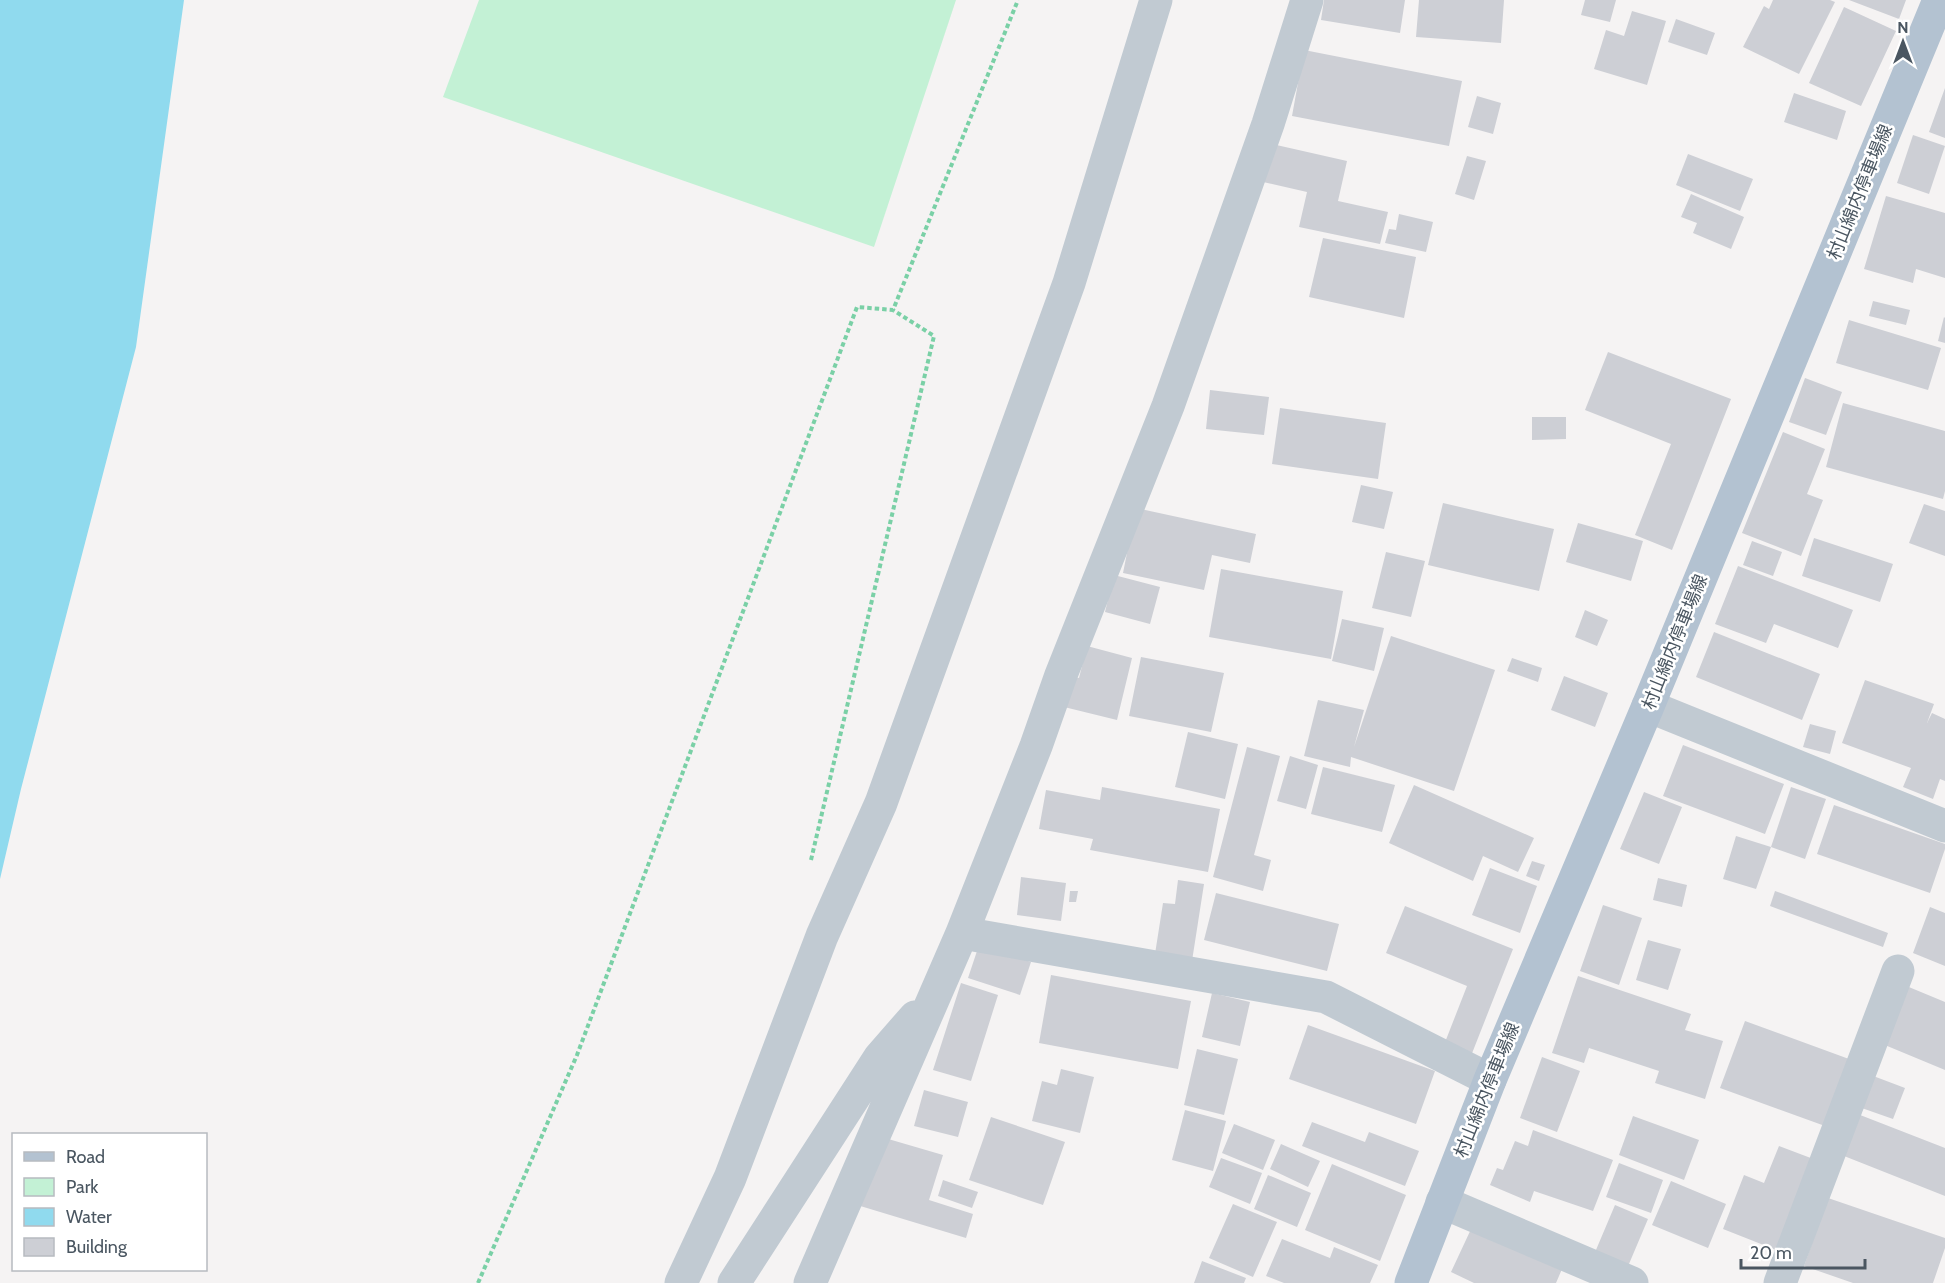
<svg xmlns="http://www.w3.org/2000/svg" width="1945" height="1283" viewBox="0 0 1945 1283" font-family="Cabin,'Noto Sans JP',sans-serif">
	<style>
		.green { fill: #c3f1d5 }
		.water { fill: #90daee }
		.building { fill: #cdcfd5 }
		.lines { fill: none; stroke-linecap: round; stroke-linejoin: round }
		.path { stroke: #7ad0a6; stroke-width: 4; stroke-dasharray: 4.5 3; stroke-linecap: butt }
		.minor { stroke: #c1cad2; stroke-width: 33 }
		.major { stroke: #b3c2d1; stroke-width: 33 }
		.labels { text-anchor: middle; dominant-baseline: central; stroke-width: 5; stroke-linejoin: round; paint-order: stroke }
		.street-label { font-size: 18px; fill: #4a5661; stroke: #fff }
	</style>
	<rect width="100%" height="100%" fill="#f5f3f3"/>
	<path class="green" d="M 479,0 L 956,0 L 874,247 L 443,97 Z"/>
	<path class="water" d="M 0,0 L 184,0 L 136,347 L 21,789 L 0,879 Z"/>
	<path class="building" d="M 1324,0 L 1405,0 L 1400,33 L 1321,20 Z
		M 1419,0 L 1504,0 L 1501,43 L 1416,37 Z
		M 1585,0 L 1616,0 L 1610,22 L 1581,15 Z
		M 1773,0 L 1830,0 L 1835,2 L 1799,74 L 1743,47 L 1764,6 L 1769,9 Z
		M 1849,0 L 1906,0 L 1899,19 Z
		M 1844,7 L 1896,31 L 1861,106 L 1809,83 Z
		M 1632,11 L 1666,21 L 1647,85 L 1594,69 L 1606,30 L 1624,36 Z
		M 1676,19 L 1715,33 L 1707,55 L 1668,42 Z
		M 1304,50 L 1462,81 L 1449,146 L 1292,116 Z
		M 1945,88 L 1945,138 L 1929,132 Z
		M 1794,93 L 1846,111 L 1837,140 L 1784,122 Z
		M 1477,96 L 1501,103 L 1493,134 L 1468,127 Z
		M 1913,135 L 1945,146 L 1929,194 L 1897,183 Z
		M 1272,144 L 1347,161 L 1338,201 L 1388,212 L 1380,244 L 1299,227 L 1307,192 L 1263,182 Z
		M 1688,154 L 1753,179 L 1740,211 L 1676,185 Z
		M 1467,156 L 1486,161 L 1474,200 L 1455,194 Z
		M 1691,194 L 1744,217 L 1731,249 L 1693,233 L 1697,223 L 1681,217 Z
		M 1886,196 L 1945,213 L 1945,278 L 1916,269 L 1913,283 L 1864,269 Z
		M 1399,214 L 1433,222 L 1426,252 L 1385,243 L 1389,229 L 1396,230 Z
		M 1323,238 L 1416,257 L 1404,318 L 1309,297 Z
		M 1873,301 L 1910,310 L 1906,325 L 1869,316 Z
		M 1944,317 L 1945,318 L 1945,343 L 1938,341 Z
		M 1849,320 L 1941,348 L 1928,390 L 1836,363 Z
		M 1608,352 L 1731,399 L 1672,550 L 1635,535 L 1671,444 L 1585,410 Z
		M 1805,378 L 1842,392 L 1826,435 L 1789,422 Z
		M 1210,390 L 1269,397 L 1264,435 L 1206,429 Z
		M 1843,403 L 1945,431 L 1945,491 L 1943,499 L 1826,467 Z
		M 1280,408 L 1386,423 L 1378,479 L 1272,464 Z
		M 1532,417 L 1566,417 L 1566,439 L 1532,440 Z
		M 1783,432 L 1825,449 L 1807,494 L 1823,500 L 1801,556 L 1742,533 Z
		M 1361,485 L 1393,492 L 1384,529 L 1352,522 Z
		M 1443,503 L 1554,529 L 1539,591 L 1428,565 Z
		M 1924,504 L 1945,511 L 1945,556 L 1909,543 Z
		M 1136,508 L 1256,534 L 1250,563 L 1212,555 L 1204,590 L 1123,573 Z
		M 1578,523 L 1643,541 L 1631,581 L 1566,562 Z
		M 1814,538 L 1893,564 L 1880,602 L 1802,576 Z
		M 1752,541 L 1782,552 L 1773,576 L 1743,565 Z
		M 1386,552 L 1425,561 L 1411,617 L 1372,608 Z
		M 1738,566 L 1853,610 L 1838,648 L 1774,624 L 1766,643 L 1715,624 Z
		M 1221,569 L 1343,591 L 1331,659 L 1209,637 Z
		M 1114,575 L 1160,587 L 1150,624 L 1105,612 Z
		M 1585,610 L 1608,620 L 1597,646 L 1575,637 Z
		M 1342,619 L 1384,628 L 1374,671 L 1332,661 Z
		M 1714,632 L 1820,674 L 1802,720 L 1696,677 Z
		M 1391,636 L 1495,670 L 1454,791 L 1351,757 L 1350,767 L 1304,756 L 1318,700 L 1364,710 L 1354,747 Z
		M 1087,646 L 1132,658 L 1117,720 L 1060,706 L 1068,675 L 1079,678 Z
		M 1141,657 L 1224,673 L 1211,732 L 1129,716 Z
		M 1512,658 L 1542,668 L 1538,682 L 1507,671 Z
		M 1564,676 L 1608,693 L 1595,727 L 1551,710 Z
		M 1865,680 L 1934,704 L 1927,723 L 1932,713 L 1945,719 L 1945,781 L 1940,779 L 1933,799 L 1903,787 L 1911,768 L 1842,743 Z
		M 1810,724 L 1836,731 L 1830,754 L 1803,747 Z
		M 1188,732 L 1238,744 L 1225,799 L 1175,787 Z
		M 1683,745 L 1784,784 L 1765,834 L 1663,796 Z
		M 1247,747 L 1280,756 L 1254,855 L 1271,860 L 1263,891 L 1213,877 Z
		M 1290,756 L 1318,765 L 1306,809 L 1277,801 Z
		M 1323,767 L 1395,785 L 1382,832 L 1311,814 Z
		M 1414,785 L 1534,838 L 1518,872 L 1483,856 L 1473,881 L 1389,843 Z
		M 1102,787 L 1220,809 L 1208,872 L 1090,850 L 1093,839 L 1039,829 L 1046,790 L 1100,800 Z
		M 1791,787 L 1826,799 L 1805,859 L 1771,847 Z
		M 1644,792 L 1682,807 L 1659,864 L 1620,849 Z
		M 1834,805 L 1945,844 L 1945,849 L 1930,893 L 1817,854 Z
		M 1736,836 L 1771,847 L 1756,889 L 1723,879 Z
		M 1532,861 L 1545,865 L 1539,881 L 1526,876 Z
		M 1490,868 L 1537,886 L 1520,933 L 1472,915 Z
		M 1021,877 L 1066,883 L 1061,921 L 1017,915 Z
		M 1658,878 L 1687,885 L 1682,907 L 1653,900 Z
		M 1178,880 L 1204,884 L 1192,961 L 1155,954 L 1163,903 L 1175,904 Z
		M 1070,891 L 1078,891 L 1076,902 L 1069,902 Z
		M 1775,891 L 1888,933 L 1883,947 L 1770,906 Z
		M 1216,893 L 1339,924 L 1327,971 L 1204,940 Z
		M 1603,905 L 1642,918 L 1619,985 L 1580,971 Z
		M 1405,906 L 1513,949 L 1469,1061 L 1442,1050 L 1467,986 L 1386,953 Z
		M 1930,907 L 1945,913 L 1945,966 L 1913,953 Z
		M 1648,940 L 1681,949 L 1668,990 L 1636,980 Z
		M 979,945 L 1031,962 L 1020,995 L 968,978 Z
		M 1051,975 L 1191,1001 L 1178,1069 L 1039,1043 Z
		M 1578,976 L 1691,1014 L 1685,1030 L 1723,1041 L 1705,1099 L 1655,1083 L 1659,1071 L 1589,1048 L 1584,1063 L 1552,1053 Z
		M 961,983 L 998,995 L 971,1081 L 933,1070 Z
		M 1904,985 L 1945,1002 L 1945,1070 L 1880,1043 Z
		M 1212,993 L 1250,1002 L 1240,1046 L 1202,1037 Z
		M 1745,1021 L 1849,1059 L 1825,1126 L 1720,1088 Z
		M 1308,1025 L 1435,1071 L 1416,1124 L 1289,1079 Z
		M 1197,1049 L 1238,1059 L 1224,1115 L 1184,1105 Z
		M 1542,1057 L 1580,1071 L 1557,1132 L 1520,1118 Z
		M 1061,1069 L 1094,1077 L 1080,1133 L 1032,1121 L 1042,1081 L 1057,1085 Z
		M 1868,1074 L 1905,1088 L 1893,1119 L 1856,1106 Z
		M 924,1090 L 968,1102 L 958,1137 L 914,1126 Z
		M 1185,1110 L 1226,1121 L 1213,1171 L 1172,1160 Z
		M 1855,1113 L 1945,1148 L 1945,1196 L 1839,1154 Z
		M 1633,1116 L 1699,1140 L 1684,1180 L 1619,1155 Z
		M 991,1117 L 1065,1142 L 1043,1205 L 969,1180 Z
		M 1312,1122 L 1365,1142 L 1369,1132 L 1419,1151 L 1405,1186 L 1302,1146 Z
		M 1234,1124 L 1275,1140 L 1263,1170 L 1222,1153 Z
		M 1533,1130 L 1613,1160 L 1593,1211 L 1534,1191 L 1530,1202 L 1490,1185 L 1497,1168 L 1503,1170 L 1515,1141 L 1528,1146 Z
		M 878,1136 L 943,1155 L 929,1200 L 973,1214 L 966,1238 L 857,1205 Z
		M 1281,1144 L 1320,1161 L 1308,1187 L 1270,1169 Z
		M 1779,1146 L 1816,1160 L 1781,1252 L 1723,1229 L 1744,1175 L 1764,1183 Z
		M 1221,1158 L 1262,1173 L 1250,1204 L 1209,1187 Z
		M 1619,1163 L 1663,1180 L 1651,1213 L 1606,1197 Z
		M 1332,1164 L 1406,1195 L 1380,1261 L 1305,1230 Z
		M 1268,1175 L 1311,1193 L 1297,1227 L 1254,1209 Z
		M 943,1180 L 978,1192 L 972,1208 L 938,1196 Z
		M 1671,1181 L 1726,1204 L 1708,1248 L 1652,1225 Z
		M 1828,1198 L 1945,1238 L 1945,1248 L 1933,1283 L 1853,1283 L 1804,1266 Z
		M 1233,1204 L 1277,1222 L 1253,1277 L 1209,1258 Z
		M 1615,1205 L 1648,1219 L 1626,1271 L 1593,1257 Z
		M 1472,1227 L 1562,1269 L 1556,1283 L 1474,1283 L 1451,1272 Z
		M 1282,1239 L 1330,1258 L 1334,1247 L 1378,1265 L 1370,1283 L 1284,1283 L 1266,1276 Z
		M 1202,1261 L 1246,1278 L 1244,1283 L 1194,1283 Z"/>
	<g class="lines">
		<path class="path" d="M 811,860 L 934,336 L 893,310
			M 478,1283 L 577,1055 L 857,307 L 893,310 L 1018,0"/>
		<path class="minor" d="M 1648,706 L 1945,826
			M 962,933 L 1326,997 L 1490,1080
			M 1442,1202 L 1632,1283
			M 681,1283 L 730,1178 L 822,936 L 881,803 L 1069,283 L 1156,0
			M 734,1283 L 880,1057 L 915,1017
			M 810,1283 L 962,933 L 1036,746 L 1061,675 L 1168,406 L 1268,124 L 1307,0
			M 1780,1283 L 1898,971"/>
		<path class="major" d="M 1411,1283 L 1490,1080 L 1648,706 L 1939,0"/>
	</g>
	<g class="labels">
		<g class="street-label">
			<text transform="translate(1860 192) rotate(-68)">村山綿内停車場線</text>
			<text transform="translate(1675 642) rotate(-68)">村山綿内停車場線</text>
			<text transform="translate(1487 1090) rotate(-68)">村山綿内停車場線</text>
		</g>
	</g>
	<rect x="12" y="1133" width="195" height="138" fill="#ffffff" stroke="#b7bbc0" stroke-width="1.5"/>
	<rect x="24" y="1152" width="30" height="9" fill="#b3c2d1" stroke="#b7bbc0" stroke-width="1.5"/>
	<text x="66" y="1163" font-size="18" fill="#4a5661">Road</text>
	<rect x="24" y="1178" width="30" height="18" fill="#c3f1d5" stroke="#b7bbc0" stroke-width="1.5"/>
	<text x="66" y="1193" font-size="18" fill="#4a5661">Park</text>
	<rect x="24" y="1208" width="30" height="18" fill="#90daee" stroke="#b7bbc0" stroke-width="1.5"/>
	<text x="66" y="1223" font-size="18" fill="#4a5661">Water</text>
	<rect x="24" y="1238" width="30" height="18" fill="#cdcfd5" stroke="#b7bbc0" stroke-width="1.5"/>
	<text x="66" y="1253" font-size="18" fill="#4a5661">Building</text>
	<g transform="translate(1903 42)" stroke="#ffffff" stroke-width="4.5" paint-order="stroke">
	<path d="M0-4.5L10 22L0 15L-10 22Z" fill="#4a5661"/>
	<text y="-9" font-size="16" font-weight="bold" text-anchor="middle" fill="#4a5661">N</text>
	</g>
	<path d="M1741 1259v9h124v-9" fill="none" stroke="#4a5661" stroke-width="3"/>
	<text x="1750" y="1259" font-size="18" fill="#4a5661" stroke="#ffffff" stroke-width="4.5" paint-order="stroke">20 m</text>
</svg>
